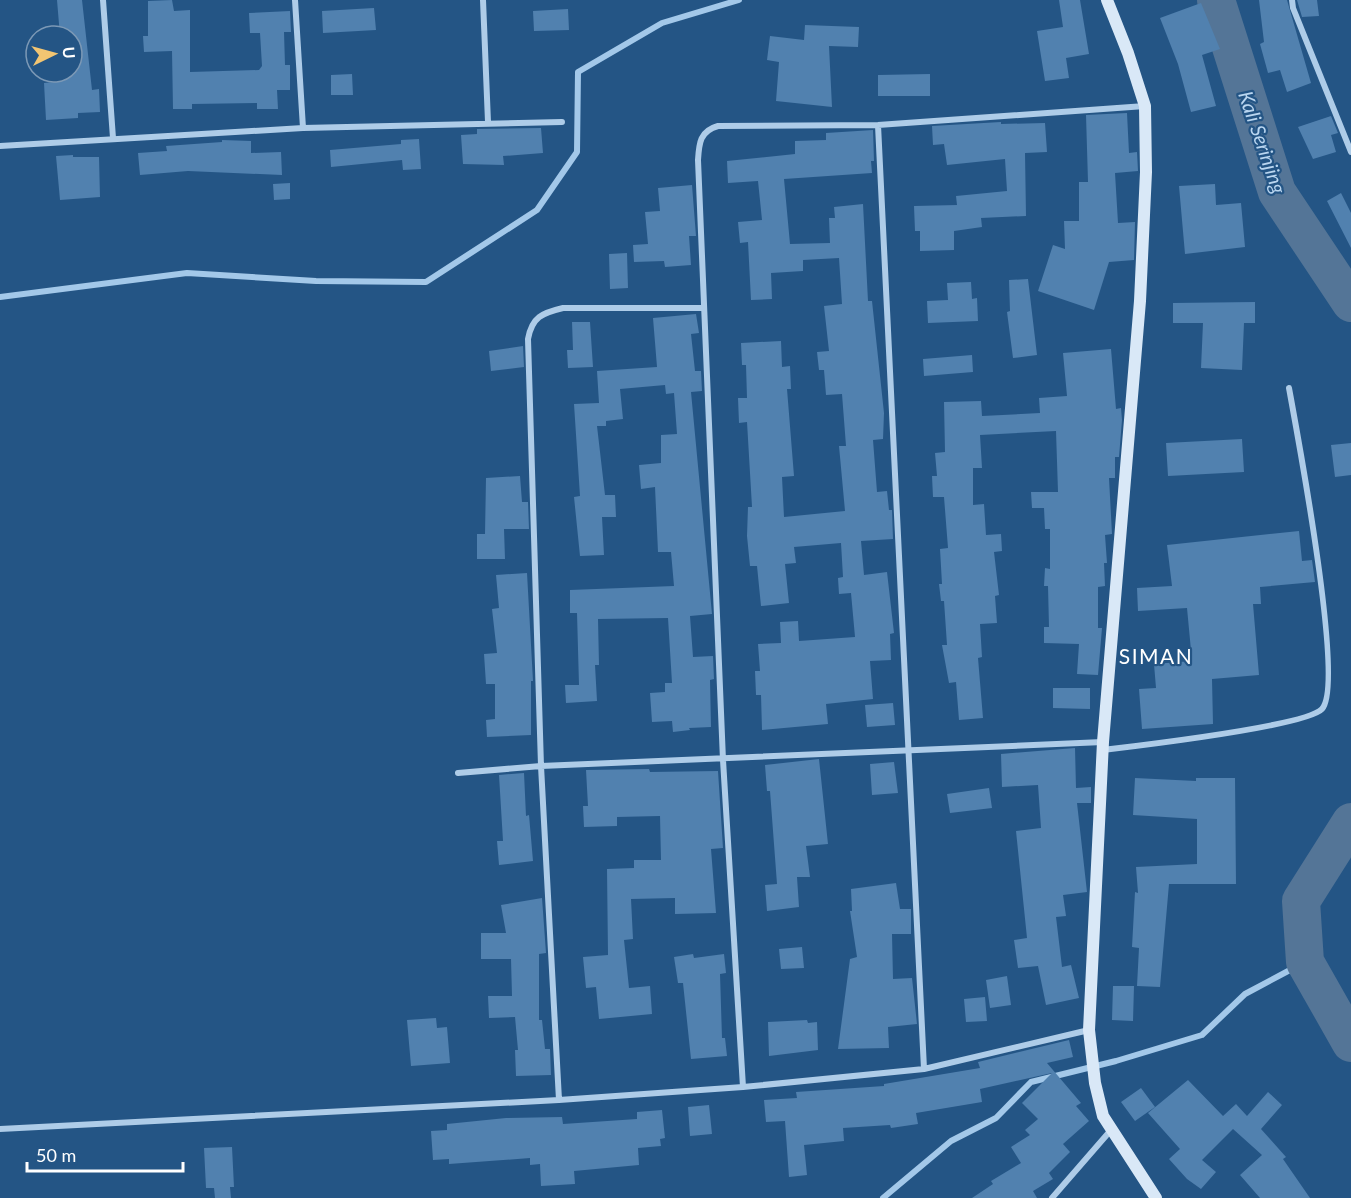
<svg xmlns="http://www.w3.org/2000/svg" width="1351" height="1198" viewBox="0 0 1351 1198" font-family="Lato,sans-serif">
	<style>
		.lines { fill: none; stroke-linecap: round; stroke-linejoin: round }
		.stream { stroke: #a3c8e9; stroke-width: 6 }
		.river { stroke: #547597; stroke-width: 38 }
		.building { fill: #5181af }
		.minor { stroke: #aecce8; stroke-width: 6 }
		.secondary { stroke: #d9e8f7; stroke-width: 12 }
		.labels { text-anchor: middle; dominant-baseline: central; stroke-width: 4.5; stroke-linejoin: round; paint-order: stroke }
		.water-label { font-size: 20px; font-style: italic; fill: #bad6f0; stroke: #245585 }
		.quarter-label { font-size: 21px; letter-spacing: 1.5px; fill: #fff; stroke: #245585 }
	</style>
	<rect width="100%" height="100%" fill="#245585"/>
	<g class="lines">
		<path class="stream" d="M 0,297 L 187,273 L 316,281 L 426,282 L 537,210 L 577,152 L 578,72 L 662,23 L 739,0
			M 883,1198 L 951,1141 L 996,1118 L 1031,1082 L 1116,1061 L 1202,1035 L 1245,994 L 1305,962"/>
		<path class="river" d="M 1216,0 L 1277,192 L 1351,303
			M 1351,822 L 1301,901 L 1305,962 L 1351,1043"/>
	</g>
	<path class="building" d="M 57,0 L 82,0 L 92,90 L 99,89 L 100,112 L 78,113 L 78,118 L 46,120 L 44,83 L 53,82 L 52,72 L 72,72 L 72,36 L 60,36 Z
		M 172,0 L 174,11 L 190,10 L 190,72 L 259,70 L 262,66 L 260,33 L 250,33 L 249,13 L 290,11 L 291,32 L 284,32 L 285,65 L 290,65 L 290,90 L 277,90 L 278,109 L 257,109 L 257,103 L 192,104 L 192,109 L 173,109 L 172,51 L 144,52 L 143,36 L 148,36 L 148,1 Z
		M 1059,0 L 1080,0 L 1089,54 L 1066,58 L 1069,78 L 1045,81 L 1037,31 L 1063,27 Z
		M 1259,0 L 1287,0 L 1311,83 L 1287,92 L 1280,70 L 1268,73 L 1260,44 L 1264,42 Z
		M 1297,0 L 1317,0 L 1319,16 L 1302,17 Z
		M 1201,3 L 1220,49 L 1202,55 L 1216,106 L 1191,112 L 1178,64 L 1160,18 Z
		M 374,8 L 376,30 L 323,33 L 322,11 Z
		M 568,9 L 569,30 L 534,31 L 533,11 Z
		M 805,25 L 859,27 L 858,47 L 829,46 L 832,107 L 776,101 L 779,62 L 767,60 L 770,36 L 804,40 Z
		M 352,74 L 353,95 L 331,95 L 331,75 Z
		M 930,74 L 930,96 L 878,96 L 878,75 Z
		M 1127,113 L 1129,153 L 1137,152 L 1138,171 L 1115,173 L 1118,223 L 1135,222 L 1134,260 L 1109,262 L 1094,310 L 1038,291 L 1053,245 L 1065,249 L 1064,221 L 1079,221 L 1079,182 L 1088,182 L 1086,115 Z
		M 1331,116 L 1338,133 L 1331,135 L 1336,152 L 1313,159 L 1298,127 Z
		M 1001,122 L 1001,124 L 1045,123 L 1047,152 L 1025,153 L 1026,216 L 981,218 L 982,227 L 954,231 L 954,250 L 920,251 L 920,231 L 915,231 L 914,206 L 957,205 L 956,196 L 1007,191 L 1005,159 L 947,165 L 944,144 L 933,145 L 932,126 Z
		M 541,128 L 543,153 L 503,156 L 504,165 L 463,164 L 461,135 L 477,134 L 477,129 Z
		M 873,130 L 874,161 L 871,161 L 872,173 L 784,179 L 790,244 L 830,243 L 829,218 L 835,218 L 834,207 L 863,204 L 868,301 L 872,301 L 884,413 L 883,439 L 873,440 L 877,492 L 887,491 L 889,510 L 892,510 L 893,539 L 861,541 L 864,575 L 887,572 L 894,633 L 890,634 L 891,660 L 870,661 L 873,699 L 826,704 L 828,724 L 762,730 L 761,695 L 756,695 L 755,671 L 760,671 L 758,644 L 781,643 L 780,622 L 798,621 L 799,641 L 855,637 L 851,593 L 839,594 L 838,578 L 843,577 L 841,543 L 794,547 L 796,563 L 785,564 L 789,603 L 761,606 L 757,566 L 750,566 L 747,536 L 748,507 L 752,507 L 747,422 L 739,423 L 738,398 L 747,398 L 746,365 L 742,365 L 741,343 L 781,341 L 782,367 L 790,366 L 791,389 L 787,389 L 794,476 L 782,477 L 784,517 L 845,511 L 839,446 L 846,446 L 842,394 L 826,395 L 824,370 L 819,370 L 817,352 L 829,351 L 824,306 L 842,304 L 839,258 L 803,260 L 803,271 L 771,273 L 772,299 L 751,300 L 748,242 L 740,243 L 738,222 L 762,220 L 758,181 L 728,183 L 727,161 L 795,154 L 795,141 L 826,140 L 826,133 Z
		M 419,139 L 421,169 L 403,170 L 402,160 L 331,167 L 330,150 L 401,144 L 401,140 Z
		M 222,140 L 251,141 L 251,153 L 281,152 L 282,175 L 188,171 L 140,175 L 138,153 L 167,151 L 166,146 L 222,142 Z
		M 73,155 L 73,157 L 99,157 L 100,197 L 60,200 L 56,156 Z
		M 290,183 L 290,199 L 274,200 L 273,184 Z
		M 1215,184 L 1216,205 L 1241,203 L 1245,247 L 1185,254 L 1179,186 Z
		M 692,185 L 696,236 L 689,236 L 691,265 L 665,267 L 664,261 L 634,262 L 633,245 L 648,244 L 645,212 L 660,211 L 658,188 Z
		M 1341,193 L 1351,213 L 1351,248 L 1327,201 Z
		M 627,253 L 628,288 L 610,289 L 609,254 Z
		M 1028,279 L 1037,355 L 1013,358 L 1007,312 L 1010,311 L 1009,280 Z
		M 971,282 L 972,299 L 977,298 L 978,321 L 928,323 L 927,301 L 948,300 L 947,283 Z
		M 1255,302 L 1255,323 L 1244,323 L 1242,370 L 1201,368 L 1203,323 L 1173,323 L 1173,303 Z
		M 696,314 L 699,333 L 691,334 L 695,371 L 701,371 L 702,391 L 691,392 L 712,614 L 690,616 L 693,657 L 713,656 L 714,679 L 710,680 L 711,727 L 689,728 L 690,730 L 673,732 L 672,721 L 652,722 L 650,693 L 665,692 L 665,683 L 672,683 L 668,618 L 598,619 L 599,665 L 595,665 L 597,701 L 566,703 L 565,685 L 579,685 L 577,613 L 570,613 L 570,590 L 674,586 L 671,552 L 658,552 L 655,487 L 641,489 L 639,465 L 661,463 L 661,435 L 677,434 L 674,393 L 666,394 L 665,385 L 620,389 L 623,419 L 606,421 L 606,426 L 597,426 L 605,495 L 615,495 L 616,517 L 602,517 L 604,555 L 580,556 L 574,497 L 580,496 L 574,404 L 599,403 L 597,371 L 657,367 L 653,318 Z
		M 572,322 L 590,322 L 593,367 L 568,368 L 567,350 L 573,350 Z
		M 523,346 L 524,367 L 491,371 L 489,351 Z
		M 1111,349 L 1116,409 L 1121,408 L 1122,420 L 1119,457 L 1115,457 L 1115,478 L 1109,478 L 1112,534 L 1105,535 L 1107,563 L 1104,563 L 1105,586 L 1098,587 L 1098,628 L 1102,628 L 1098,675 L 1077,674 L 1079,644 L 1044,643 L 1044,627 L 1049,627 L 1048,586 L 1044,586 L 1045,568 L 1050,569 L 1050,529 L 1045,529 L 1044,508 L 1032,508 L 1031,492 L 1058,492 L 1056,431 L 980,435 L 982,468 L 973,468 L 973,505 L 984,504 L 986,535 L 1001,534 L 1002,551 L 994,552 L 999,595 L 995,596 L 997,623 L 980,624 L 982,657 L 978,658 L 983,718 L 959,720 L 956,682 L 949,683 L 942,645 L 947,645 L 944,601 L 941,601 L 939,584 L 942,584 L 940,549 L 948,548 L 944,497 L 933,497 L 932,476 L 937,476 L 935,453 L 945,452 L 944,402 L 981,401 L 982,416 L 1040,413 L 1039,398 L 1067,396 L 1063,353 Z
		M 972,355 L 973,372 L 924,376 L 923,359 Z
		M 1242,439 L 1244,472 L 1168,476 L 1166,443 Z
		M 1351,443 L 1351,475 L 1335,477 L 1331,445 Z
		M 520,476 L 522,502 L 528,502 L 529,529 L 504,529 L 505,559 L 477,559 L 477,534 L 485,534 L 486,478 Z
		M 1299,531 L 1302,561 L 1312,560 L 1315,582 L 1260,587 L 1261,604 L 1253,604 L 1259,675 L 1212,679 L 1213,724 L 1142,729 L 1139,689 L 1156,688 L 1154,664 L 1192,661 L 1187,608 L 1138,611 L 1137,588 L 1172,586 L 1167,545 Z
		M 527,573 L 533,681 L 531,681 L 531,735 L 487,737 L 486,720 L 495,719 L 495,684 L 486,684 L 484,654 L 497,653 L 492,609 L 499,608 L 496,575 Z
		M 1053,688 L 1090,688 L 1090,709 L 1053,708 Z
		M 893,703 L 895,725 L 867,727 L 865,705 Z
		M 1075,748 L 1076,788 L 1091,787 L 1091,803 L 1077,803 L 1087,892 L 1063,895 L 1066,916 L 1056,917 L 1062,967 L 1071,965 L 1079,998 L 1046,1005 L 1038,966 L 1018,968 L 1014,940 L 1027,938 L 1016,831 L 1041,828 L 1038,785 L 1002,787 L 1001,754 Z
		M 819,759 L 828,844 L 806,846 L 810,877 L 797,877 L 799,907 L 767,911 L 765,885 L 777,884 L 770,791 L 767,791 L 765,765 Z
		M 894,762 L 898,793 L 872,795 L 870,764 Z
		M 649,769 L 650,772 L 718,771 L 723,848 L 711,849 L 716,913 L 675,914 L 675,898 L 631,899 L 633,939 L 624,940 L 629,988 L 650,986 L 652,1014 L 599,1019 L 596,987 L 586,988 L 583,957 L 608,955 L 607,869 L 634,868 L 634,860 L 661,860 L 660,816 L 617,817 L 617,826 L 584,827 L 583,806 L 588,806 L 586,770 Z
		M 524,773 L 526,816 L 529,815 L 533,861 L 499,865 L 497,841 L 503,841 L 499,775 Z
		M 1135,778 L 1196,781 L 1196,778 L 1235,778 L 1236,884 L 1169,884 L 1160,987 L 1137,986 L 1139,948 L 1132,947 L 1135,892 L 1138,893 L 1136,867 L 1197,864 L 1197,819 L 1133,815 Z
		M 989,788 L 992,808 L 950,813 L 947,794 Z
		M 896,883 L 900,909 L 911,909 L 911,934 L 892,934 L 893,979 L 912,978 L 917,1024 L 888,1027 L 889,1048 L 838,1049 L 850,959 L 857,957 L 850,911 L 852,911 L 851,889 Z
		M 542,898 L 546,953 L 539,954 L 539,1020 L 542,1020 L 545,1049 L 550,1049 L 551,1075 L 516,1076 L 515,1050 L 518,1050 L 515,1017 L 489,1018 L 488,996 L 512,996 L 511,959 L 481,959 L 481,933 L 506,933 L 501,905 Z
		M 802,947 L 804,968 L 781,969 L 779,949 Z
		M 693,954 L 694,958 L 724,954 L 726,973 L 720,974 L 722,1038 L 725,1038 L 727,1056 L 691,1059 L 683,983 L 678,983 L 674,957 Z
		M 1007,976 L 1011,1005 L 990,1008 L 986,980 Z
		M 1113,986 L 1134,986 L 1133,1021 L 1112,1020 Z
		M 985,997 L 987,1021 L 966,1022 L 964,999 Z
		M 436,1018 L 437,1028 L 447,1027 L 450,1063 L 411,1066 L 407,1020 Z
		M 807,1020 L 808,1023 L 817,1022 L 818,1050 L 769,1056 L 768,1022 Z
		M 1069,1040 L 1073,1057 L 1047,1063 L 1081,1103 L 1076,1106 L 1089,1121 L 1063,1144 L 1070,1152 L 1049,1173 L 1053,1179 L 1033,1191 L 1037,1198 L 972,1198 L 993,1184 L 991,1181 L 1021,1163 L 1011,1147 L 1030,1135 L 1025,1130 L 1038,1119 L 1022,1103 L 1052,1073 L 980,1089 L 982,1102 L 916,1113 L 918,1124 L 891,1128 L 890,1125 L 843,1128 L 844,1141 L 804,1145 L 807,1175 L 789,1177 L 785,1121 L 766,1122 L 764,1100 L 797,1098 L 796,1092 L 884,1086 L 884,1084 L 980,1068 L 978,1062 Z
		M 1188,1080 L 1223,1116 L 1236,1104 L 1247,1116 L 1268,1092 L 1282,1105 L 1261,1129 L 1286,1157 L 1283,1159 L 1310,1198 L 1260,1198 L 1240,1175 L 1262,1155 L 1233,1129 L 1202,1160 L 1216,1172 L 1201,1189 L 1187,1179 L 1169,1159 L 1180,1149 L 1148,1113 Z
		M 1141,1088 L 1155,1107 L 1135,1121 L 1121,1102 Z
		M 709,1105 L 712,1134 L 690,1136 L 688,1107 Z
		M 662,1110 L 665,1138 L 660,1139 L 661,1146 L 638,1148 L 639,1165 L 574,1171 L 575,1184 L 541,1186 L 540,1164 L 530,1165 L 530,1158 L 449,1164 L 449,1159 L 433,1160 L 431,1131 L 447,1130 L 447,1124 L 506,1118 L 562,1117 L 563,1124 L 637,1119 L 637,1112 Z
		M 232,1147 L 234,1187 L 230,1187 L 231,1198 L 215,1198 L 214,1188 L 206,1188 L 204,1148 Z"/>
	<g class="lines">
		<path class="minor" d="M 103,0 L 113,138
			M 295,0 L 303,128
			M 483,0 L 488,122
			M 1292,0 L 1293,8 L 1351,152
			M 878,125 L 924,1069
			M 0,146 L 303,128 L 562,122
			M 1103,750 C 1136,746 1306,726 1322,709 C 1345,685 1297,432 1289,388
			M 458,773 L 541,766 L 1103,742
			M 743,1087 L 723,760 L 698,160 C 699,143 700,131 718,126 L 878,125 L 1145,106
			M 559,1100 L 541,766 L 528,339 C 532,317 542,313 563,308 L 704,308
			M 0,1129 L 559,1100 L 743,1087 L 924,1069 L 1089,1030
			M 1052,1198 L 1111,1130"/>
		<path class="secondary" d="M 1107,0 L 1128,53 L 1145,106 L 1146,172 L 1140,301 L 1103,742 L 1089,1030 L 1095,1083 L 1103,1116 L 1156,1198"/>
	</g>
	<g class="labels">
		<g class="water-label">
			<text transform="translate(1263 142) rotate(71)">Kali Serinjing</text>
		</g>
		<g class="quarter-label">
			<text x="1156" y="655">SIMAN</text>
		</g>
	</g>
	<g transform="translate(54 54) rotate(85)"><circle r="28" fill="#245585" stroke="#7c99b6" stroke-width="1.5"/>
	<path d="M0-4.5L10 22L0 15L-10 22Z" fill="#f2c572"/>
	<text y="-9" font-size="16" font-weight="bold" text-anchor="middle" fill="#ffffff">U</text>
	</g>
	<path d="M27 1162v9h156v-9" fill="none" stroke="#ffffff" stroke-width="3"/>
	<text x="36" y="1162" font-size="18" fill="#ffffff" stroke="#245585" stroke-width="4.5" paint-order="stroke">50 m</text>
</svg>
